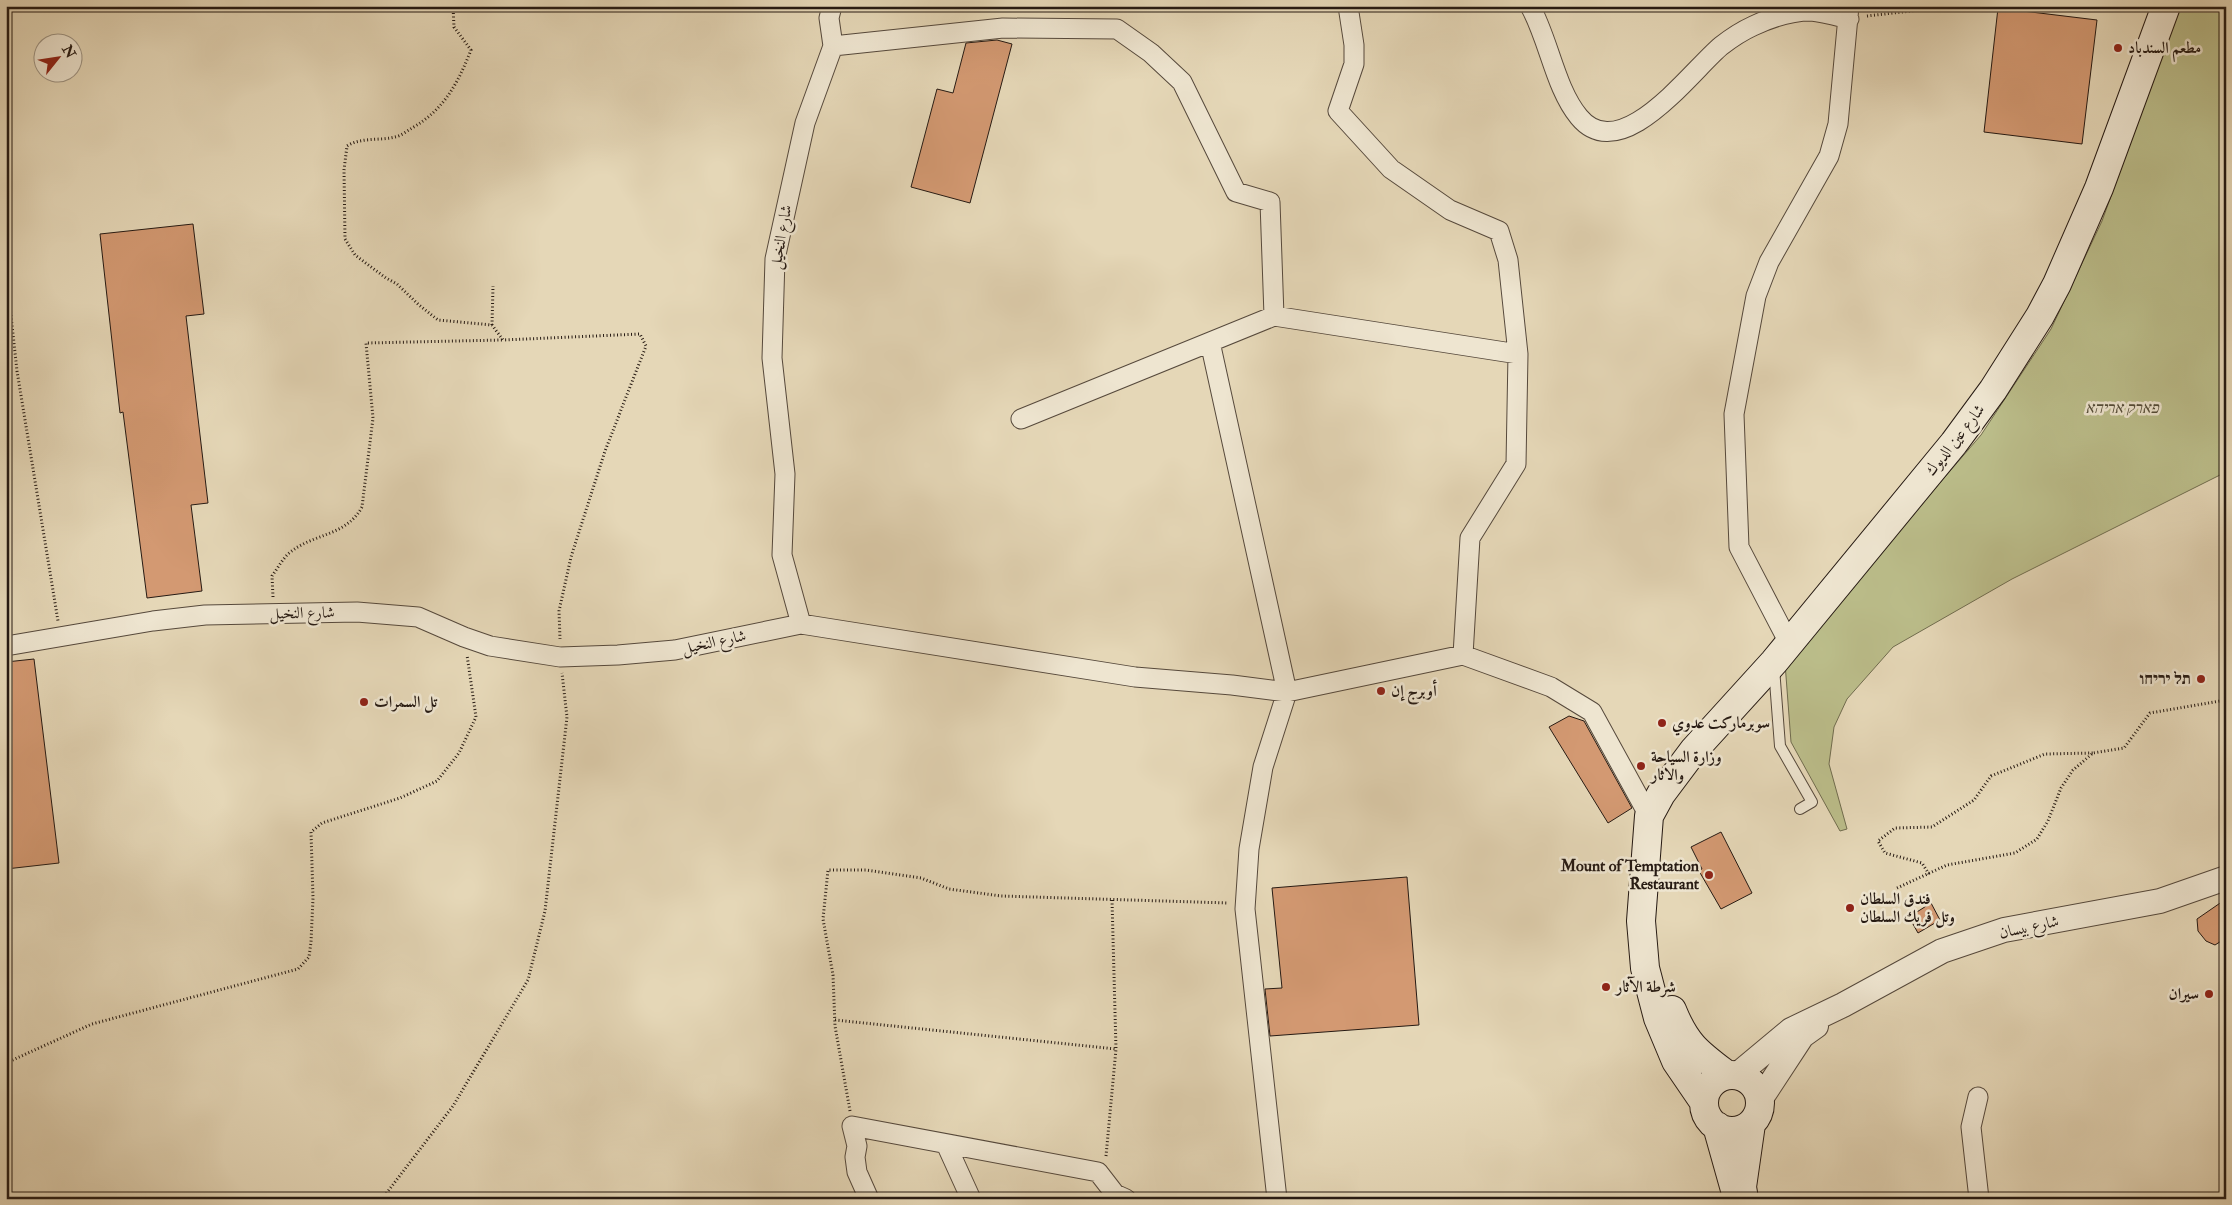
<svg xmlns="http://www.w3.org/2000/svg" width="2232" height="1205" viewBox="0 0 2232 1205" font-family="'IM FELL Double Pica',Amiri,'Frank Ruhl Libre',serif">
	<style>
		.green { fill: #bbbd8a; stroke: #706c4e }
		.building { fill: #d39972; stroke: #261a13 }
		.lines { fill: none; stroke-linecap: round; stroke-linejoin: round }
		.service-casing { stroke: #56493c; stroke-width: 12 }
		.minor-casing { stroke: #56493c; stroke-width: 21 }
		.tertiary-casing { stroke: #56493c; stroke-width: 26 }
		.secondary-casing { stroke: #261a13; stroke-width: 30 }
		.path { stroke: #261a13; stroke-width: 3; stroke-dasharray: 1 2.5; stroke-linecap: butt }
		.service { stroke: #eee5d0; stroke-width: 10 }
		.minor { stroke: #eee5d0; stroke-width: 19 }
		.tertiary { stroke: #eee5d0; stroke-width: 24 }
		.secondary { stroke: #eee5d0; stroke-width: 28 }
		.poi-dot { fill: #8f2418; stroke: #eee5d0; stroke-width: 2 }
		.labels { text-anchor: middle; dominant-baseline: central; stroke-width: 5; stroke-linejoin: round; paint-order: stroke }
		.poi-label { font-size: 16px; font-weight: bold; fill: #261a13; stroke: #eee5d0; text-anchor: start }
		.street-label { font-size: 16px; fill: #261a13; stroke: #eee5d0 }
		.park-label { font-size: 16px; font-style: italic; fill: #534b37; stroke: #eee5d0 }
	</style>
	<rect width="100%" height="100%" fill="#e5d7b7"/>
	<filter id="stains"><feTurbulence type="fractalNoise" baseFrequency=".004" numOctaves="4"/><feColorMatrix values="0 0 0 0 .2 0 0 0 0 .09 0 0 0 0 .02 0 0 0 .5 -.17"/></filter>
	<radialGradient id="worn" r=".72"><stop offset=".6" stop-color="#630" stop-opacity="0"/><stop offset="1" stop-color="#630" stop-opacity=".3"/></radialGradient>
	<path class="green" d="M 2180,6 L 2226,6 L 2226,472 L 2012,579 L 1893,647 L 1847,699 L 1834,727 L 1829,764 L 1847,829 L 1840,831 L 1791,742 L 1785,663 L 1981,435 L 2051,329 L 2102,221 Z"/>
	<path class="building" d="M 1998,8 L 2097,20 L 2082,144 L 1984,132 Z
		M 997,40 L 1012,44 L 970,203 L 911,187 L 937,89 L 953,93 L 966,43 Z
		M 193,224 L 204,314 L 186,316 L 208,503 L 191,505 L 202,591 L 147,598 L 123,412 L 120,413 L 100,234 Z
		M 34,659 L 59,863 L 6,869 L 6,662 Z
		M 1569,716 L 1584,721 L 1632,808 L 1608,823 L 1549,727 Z
		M 1721,832 L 1752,893 L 1721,909 L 1699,871 L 1702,869 L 1691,847 Z
		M 1407,877 L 1419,1025 L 1270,1036 L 1265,989 L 1282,988 L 1272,888 Z
		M 2226,899 L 2226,938 L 2215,945 L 2206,941 L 2198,931 L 2197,919 Z
		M 1931,903 L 1940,920 L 1918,933 L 1909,917 Z"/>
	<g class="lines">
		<g class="service-casing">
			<path id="service" d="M 1774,668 L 1780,746 L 1812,802 L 1800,809"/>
		</g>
		<g class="minor-casing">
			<path id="minor" d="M 1348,6 L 1354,45 L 1354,64 L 1338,111 L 1391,169 L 1450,210 L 1499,231 L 1508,260 L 1518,354
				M 1530,6 C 1549,40 1555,88 1579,117 C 1621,168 1691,71 1721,46 C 1730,39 1742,31 1753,26 C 1770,18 1792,11 1811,11 C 1823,12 1837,16 1849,19
				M 833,46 L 1003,28 L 1117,29 L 1151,53 L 1182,82 L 1236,192 L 1270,202 L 1274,316 L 1021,419
				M 1274,316 L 1518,354 L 1516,464 L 1470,538 L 1463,655
				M 1210,342 L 1287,692 L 1263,767 L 1249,849 L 1245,909 L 1277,1199
				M 801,624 L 1135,677 L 1232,685 L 1287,692 L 1463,655 L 1551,687 L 1592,712 L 1649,816
				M 1789,643 L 1739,547 L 1734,414 L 1756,296 L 1769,262 L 1829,156 L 1838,124 L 1849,6
				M 6,646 L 153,621 L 205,615 L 357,612 L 418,617 L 464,637 L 490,646 L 560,657 L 618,655 L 675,650 L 801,624 L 782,555 L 785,474 L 772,358 L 775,259 L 805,123 L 833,46 L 829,18 L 832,6
				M 1978,1097 L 1971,1127 L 1979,1199
				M 946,1144 L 971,1199
				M 869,1199 L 857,1172 L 855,1157 L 857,1146 L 852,1126 L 1098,1172 L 1115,1194 L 1126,1199"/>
		</g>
		<g class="tertiary-casing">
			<path id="tertiary" d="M 1737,1075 L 1791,1030 L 1843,1005 L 1942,951 L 2004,930 L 2160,901 L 2226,878
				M 1760,1100 L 1802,1036 L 1816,1026"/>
		</g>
		<g class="secondary-casing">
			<path id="secondary" d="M 1672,1010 C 1686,1045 1698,1053 1727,1075
				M1704 1103a28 28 0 1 1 56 0a28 28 0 1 1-56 0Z
				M 1704,1102 L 1676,1061 L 1658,1018 L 1645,968 L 1641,921 L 1649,816 L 1661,794 L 1694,750 L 1774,662 L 1954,443 L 1993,390 L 2040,316 L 2057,284 L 2099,188 L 2166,6
				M 1717,1126 L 1737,1197
				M 1744,1199 L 1742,1187 L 1751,1124"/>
		</g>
		<path class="path" d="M 453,6 L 454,27 L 471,50 C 458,83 444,110 412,128 C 407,131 401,136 395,137 C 379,141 361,137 347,146 L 344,170 L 345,239 L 355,255 L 386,278 L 397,284 L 419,305 L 438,320 L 492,325 L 503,340 L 640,334 L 646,346 L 605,451 L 571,557 L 559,611 L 560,639
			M 1867,16 L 1955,6
			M 6,270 L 17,371 L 58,621
			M 492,325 L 493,286
			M 273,597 L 272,576 C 277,569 282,560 288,554 C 312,533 346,537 362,507 L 373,418 L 366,343 L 502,340
			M 1929,874 L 1922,863 L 1885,853 L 1878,841 L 1895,828 L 1932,827 L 1974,800 L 1991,776 L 2045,754 L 2093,753
			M 1897,888 L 1947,865 L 2015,853 L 2037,839 L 2048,821 L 2061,788 L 2073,770 L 2093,753 L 2124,748 L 2150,713 L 2226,700
			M 835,1020 L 1116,1049
			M 6,1063 L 92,1024 L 298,969 L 309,957 L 311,942 L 313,898 L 311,832 L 322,823 L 400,798 L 437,781 L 459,753 L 476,717 L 467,655
			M 850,1111 L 835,1026 L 833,975 L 823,919 L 828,870 L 866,870 L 921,878 L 949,889 L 1001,896 L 1228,903
			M 1106,1156 L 1116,1049 L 1112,900
			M 382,1199 L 453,1106 L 528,980 L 545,911 L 567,717 L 562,673"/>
		<use href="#service" class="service"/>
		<use href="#minor" class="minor"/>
		<use href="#tertiary" class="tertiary"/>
		<use href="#secondary" class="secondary"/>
	</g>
	<g class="poi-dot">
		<circle cx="2118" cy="48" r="5"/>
		<circle cx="2201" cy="679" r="5"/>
		<circle cx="1381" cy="691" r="5"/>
		<circle cx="364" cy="702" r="5"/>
		<circle cx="1662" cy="723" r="5"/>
		<circle cx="1641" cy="766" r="5"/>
		<circle cx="1709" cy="875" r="5"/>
		<circle cx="1850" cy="908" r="5"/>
		<circle cx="1606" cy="987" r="5"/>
		<circle cx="2209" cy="994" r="5"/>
	</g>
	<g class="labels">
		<g class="poi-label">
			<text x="2128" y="48">مطعم السندباد</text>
			<text x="2191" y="679" text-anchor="end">תל יריחו</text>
			<text x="1391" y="691">أوبرج إن</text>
			<text x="374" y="702">تل السمرات</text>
			<text x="1672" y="723">سوبرماركت عدوي</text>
			<text x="1651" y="757">وزارة السياحة<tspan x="1651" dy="18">والاثار</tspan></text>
			<text x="1699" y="866" text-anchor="end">Mount of Temptation<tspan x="1699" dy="18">Restaurant</tspan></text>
			<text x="1860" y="899">فندق السلطان<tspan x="1860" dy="18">وتل فريك السلطان</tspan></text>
			<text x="1616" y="987">شرطة الآثار</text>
			<text x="2199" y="994" text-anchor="end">سيران</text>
		</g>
		<g class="street-label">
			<text transform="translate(781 237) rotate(-80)">شارع النخيل</text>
			<text transform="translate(1955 440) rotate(-52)">شارع عين الديوك</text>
			<text transform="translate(302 613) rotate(-1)">شارع النخيل</text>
			<text transform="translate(714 642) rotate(-12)">شارع النخيل</text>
			<text transform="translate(2029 927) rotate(-12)">شارع بيسان</text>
		</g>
		<g class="park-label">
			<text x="2122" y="408">פארק אריהא</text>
		</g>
	</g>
	<rect width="2232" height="1205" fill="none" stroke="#e5d7b7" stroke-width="25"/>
	<rect x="8" y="8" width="2217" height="1190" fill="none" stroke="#261a13" stroke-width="2.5"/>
	<rect x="12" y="12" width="2207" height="1180" fill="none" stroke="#261a13"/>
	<g transform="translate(58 58) rotate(60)"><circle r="24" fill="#eee5d0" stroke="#9e9484"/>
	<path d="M0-4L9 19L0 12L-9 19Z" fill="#8f2418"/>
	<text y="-8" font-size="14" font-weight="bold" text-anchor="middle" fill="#261a13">N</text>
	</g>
	<rect width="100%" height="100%" filter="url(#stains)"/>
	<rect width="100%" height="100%" fill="url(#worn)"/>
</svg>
